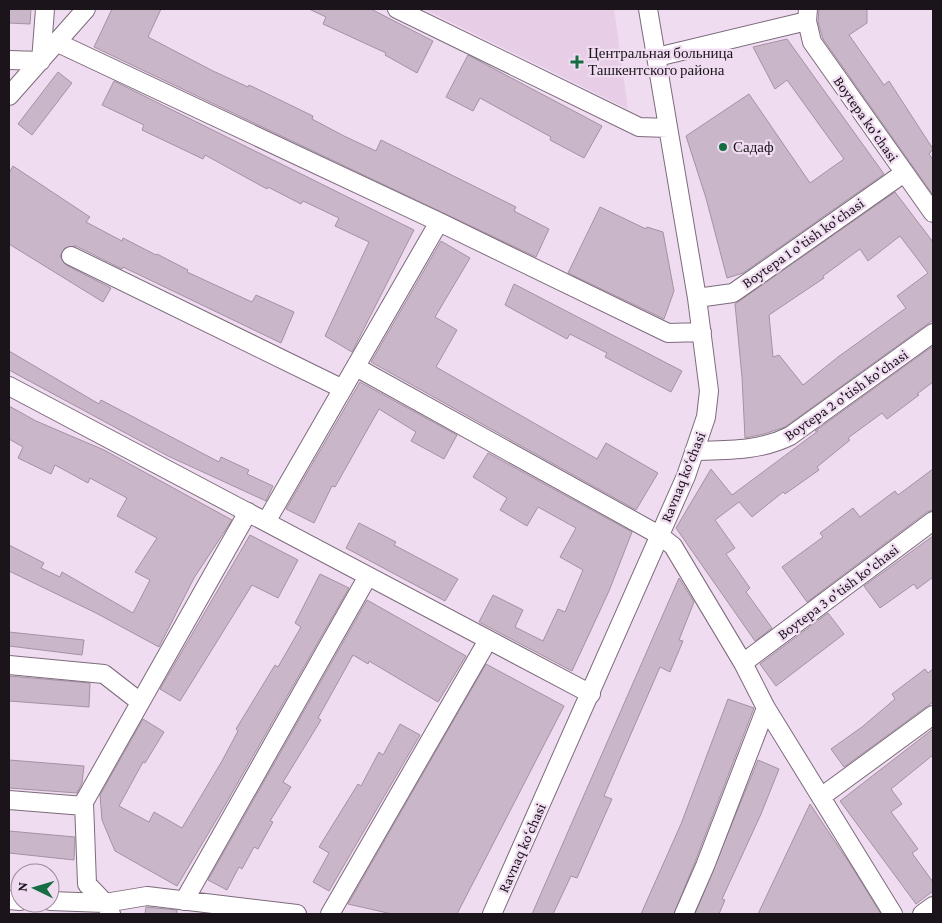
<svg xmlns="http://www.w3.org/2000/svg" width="942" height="923" viewBox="0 0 942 923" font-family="'Crimson Pro',serif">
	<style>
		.built { fill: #e7cde6 }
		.building { fill: #c9b6c9; stroke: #a492a4; fill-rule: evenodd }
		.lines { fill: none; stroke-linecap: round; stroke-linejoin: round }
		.minor-casing { stroke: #7d6b7c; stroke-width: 20 }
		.minor { stroke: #fff; stroke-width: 18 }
		.poi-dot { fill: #156e42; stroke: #f0dcf0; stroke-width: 2 }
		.labels { text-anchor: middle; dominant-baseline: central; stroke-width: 4.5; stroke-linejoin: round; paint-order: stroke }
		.poi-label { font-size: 15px; fill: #1b141b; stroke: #f0dcf0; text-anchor: start }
		.street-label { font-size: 15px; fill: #1b141b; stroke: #f0dcf0 }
	</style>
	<rect width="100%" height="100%" fill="#f0dcf0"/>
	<path class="built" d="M 424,9 L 614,9 L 628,109 L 438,16 Z"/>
	<path class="building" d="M 9,9 L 31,9 L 30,24 L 9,23 Z
		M 112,9 L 161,9 L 148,37 L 213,71 L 248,87 L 249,85 L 313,116 L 312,119 L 344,136 L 376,151 L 381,140 L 516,207 L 514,211 L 549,229 L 536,257 L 94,47 Z
		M 309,9 L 371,9 L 433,41 L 417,73 L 385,55 L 386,53 L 323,24 L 326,17 Z
		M 819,9 L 867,9 L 867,23 L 849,35 L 884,85 L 889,81 L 933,149 L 929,154 L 933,160 L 933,195 L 823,39 L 818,22 Z
		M 787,39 L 884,174 L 743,273 L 727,278 L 706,198 L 686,136 L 749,94 L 810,183 L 844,159 L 787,80 L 775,89 L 753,47 Z
		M 468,55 L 602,126 L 584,158 L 550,140 L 551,137 L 480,98 L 473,111 L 446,97 Z
		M 58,72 L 72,83 L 32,135 L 18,124 Z
		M 114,81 L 414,230 L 352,352 L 325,336 L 369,242 L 335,226 L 339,218 L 303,201 L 301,204 L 268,187 L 267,189 L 205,155 L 203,159 L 142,130 L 144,125 L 102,105 Z
		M 13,166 L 90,217 L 86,222 L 122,241 L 123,238 L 156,255 L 157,254 L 188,270 L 187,272 L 252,302 L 256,295 L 294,312 L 281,343 L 123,267 L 122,269 L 76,246 L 65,248 L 60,256 L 66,265 L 111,288 L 103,302 L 9,244 L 9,173 Z
		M 895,192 L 933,242 L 933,320 L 785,427 L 764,434 L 745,438 L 742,377 L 735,304 ZM 900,236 L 928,273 L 897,296 L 906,308 L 838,357 L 803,385 L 779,355 L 773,357 L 769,315 L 824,278 L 823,276 L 860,249 L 868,261 Z
		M 600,207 L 646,229 L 647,227 L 663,232 L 674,291 L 664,319 L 568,273 Z
		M 441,241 L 470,258 L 435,317 L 457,330 L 436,367 L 597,459 L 606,443 L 658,473 L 636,510 L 371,362 Z
		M 514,284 L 682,371 L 671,392 L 605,357 L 607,353 L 570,334 L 567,339 L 505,305 Z
		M 933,346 L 933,382 L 917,394 L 919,395 L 887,419 L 882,413 L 848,438 L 850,440 L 817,467 L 819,470 L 785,494 L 783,492 L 752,517 L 739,502 L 715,520 L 735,548 L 726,554 L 750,588 L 746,592 L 772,628 L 755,641 L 676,528 L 711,469 L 732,495 L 818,431 L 815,431 Z
		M 9,351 L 99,404 L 101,400 L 219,462 L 221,457 L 249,470 L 247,474 L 273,486 L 266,501 L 168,456 L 9,370 Z
		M 360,382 L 457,435 L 444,459 L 411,441 L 416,432 L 379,409 L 335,487 L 332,486 L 314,523 L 286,509 Z
		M 9,406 L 36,421 L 104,450 L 232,520 L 194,578 L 159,647 L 96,613 L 9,571 L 9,545 L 44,563 L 41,568 L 60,577 L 62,572 L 133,613 L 150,580 L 135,572 L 157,538 L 117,516 L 127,498 L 90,478 L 88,483 L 55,465 L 51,474 L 18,458 L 23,447 L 9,439 Z
		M 488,453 L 632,532 L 609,591 L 572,671 L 479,622 L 493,595 L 523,610 L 515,627 L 543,641 L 558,609 L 565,612 L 583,570 L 560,557 L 576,528 L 538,507 L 527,526 L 500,510 L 507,498 L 473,477 Z
		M 933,469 L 933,510 L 927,512 L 807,602 L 782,567 L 823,537 L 820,533 L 853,508 L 860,517 L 895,491 L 898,495 Z
		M 359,523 L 396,542 L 394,545 L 458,579 L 445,601 L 346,548 Z
		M 250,535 L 298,560 L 278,598 L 252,585 L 180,701 L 160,689 Z
		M 933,536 L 933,577 L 917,589 L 914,584 L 880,608 L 864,586 Z
		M 320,574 L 349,588 L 224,807 L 177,886 L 115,851 L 102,820 L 100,795 L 143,719 L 164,732 L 145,763 L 143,762 L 119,806 L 149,822 L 154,812 L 182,828 L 222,761 L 238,731 L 236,729 L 275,665 L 278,667 L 301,627 L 295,623 Z
		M 679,578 L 694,602 L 679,640 L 683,641 L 670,672 L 660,667 L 604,796 L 612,799 L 577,878 L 571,876 L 553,914 L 532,914 Z
		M 367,600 L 466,656 L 438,702 L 369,661 L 368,664 L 353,655 L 318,718 L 321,720 L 283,782 L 291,787 L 270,821 L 273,822 L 258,849 L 254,847 L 242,869 L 239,867 L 227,890 L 208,880 Z
		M 828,613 L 844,634 L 776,686 L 760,664 Z
		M 9,632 L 84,640 L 82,655 L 9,646 Z
		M 486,664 L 564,706 L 457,914 L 392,914 L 348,904 Z
		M 925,669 L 928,673 L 933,669 L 933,702 L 844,767 L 831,749 L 862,727 L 895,699 L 892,694 Z
		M 9,676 L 90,683 L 89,707 L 9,701 Z
		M 728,699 L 754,708 L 695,862 L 674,914 L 641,914 L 681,824 Z
		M 400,724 L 420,735 L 329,891 L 313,882 L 329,853 L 319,847 L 358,784 L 361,786 L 379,752 L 383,755 Z
		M 933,729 L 933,755 L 891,789 L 902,804 L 891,812 L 918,849 L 912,853 L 933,882 L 933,891 L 916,904 L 840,801 Z
		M 9,760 L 84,766 L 82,783 L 77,793 L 9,788 Z
		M 758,760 L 779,769 L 761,814 L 722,899 L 725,900 L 719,914 L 695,914 Z
		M 810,804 L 852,867 L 881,914 L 758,914 Z
		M 9,831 L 75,837 L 74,860 L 9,853 Z
		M 146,907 L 177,910 L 177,914 L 145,914 Z"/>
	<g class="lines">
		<g class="minor-casing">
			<path id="minor" d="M 397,9 L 639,127 L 668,128
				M 807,21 L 812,42 L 933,213
				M 58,43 L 439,222 L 668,333 L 702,332
				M 657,57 L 807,21 L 808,9
				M 9,60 L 41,61 L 45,9
				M 9,96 L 86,9
				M 71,256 L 343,389
				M 697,298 L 733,293 L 904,173
				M 356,367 L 659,535 L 673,546 L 743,663 L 766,708 L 893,914
				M 9,386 L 591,694
				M 694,451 C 728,450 760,451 790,436 L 933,333
				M 266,522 L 439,222
				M 743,663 L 933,521
				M 9,665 L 104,674 L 140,702
				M 821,797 L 933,715
				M 9,800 L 84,806
				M 9,900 L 20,901
				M 50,901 L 105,903 L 147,896 L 297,914
				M 184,901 L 368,576
				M 111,914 L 105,903 L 87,884 L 84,802 L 248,512
				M 330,914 L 488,640
				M 492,914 L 686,476 L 706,417 L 709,391 L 697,298 L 648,9
				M 684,914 L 705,866 L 766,708
				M 922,914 L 933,906"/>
		</g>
		<use href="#minor" class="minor"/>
	</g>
	<g class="poi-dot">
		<path d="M574.5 54.5h5v5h5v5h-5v5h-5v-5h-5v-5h5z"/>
		<circle cx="723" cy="147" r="5"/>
	</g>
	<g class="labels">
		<g class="poi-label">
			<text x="588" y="53">Центральная больница<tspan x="588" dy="17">Ташкентского района</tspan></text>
			<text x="733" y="147">Садаф</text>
		</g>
		<g class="street-label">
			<text transform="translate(866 119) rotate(55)">Boytepa ko'chasi</text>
			<text transform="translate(803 243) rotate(-35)">Boytepa 1 o'tish ko'chasi</text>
			<text transform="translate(846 395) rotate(-35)">Boytepa 2 o'tish ko'chasi</text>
			<text transform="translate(683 477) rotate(-68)">Ravnaq ko‘chasi</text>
			<text transform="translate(838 592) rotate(-37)">Boytepa 3 o'tish ko'chasi</text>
			<text transform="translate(522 848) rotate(-66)">Ravnaq ko‘chasi</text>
		</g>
	</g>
	<rect width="942" height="923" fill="none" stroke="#1b141b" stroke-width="20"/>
	<g transform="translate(35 888) rotate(275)"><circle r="24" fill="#f0dcf0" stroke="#9b8c9b"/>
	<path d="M0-4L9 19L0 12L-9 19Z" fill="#156e42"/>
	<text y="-8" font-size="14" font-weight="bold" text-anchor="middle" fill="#1b141b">N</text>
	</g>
</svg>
